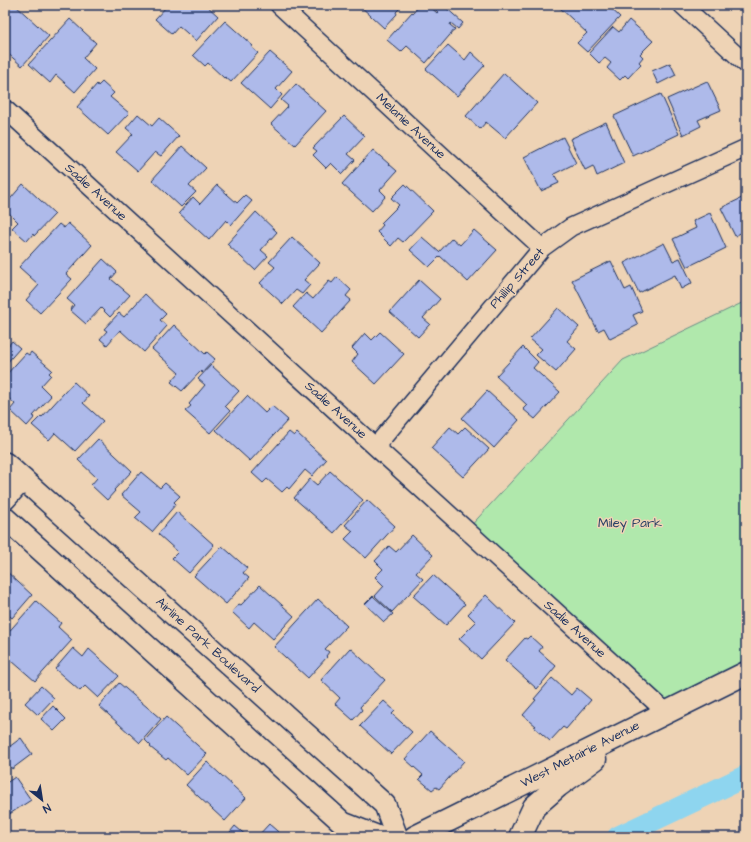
<svg xmlns="http://www.w3.org/2000/svg" width="751" height="842" viewBox="0 0 751 842" font-family="'Architects Daughter',sans-serif">
	<style>
		.green { fill: #b0e8ac; stroke: #668c85 }
		.lines { fill: none; stroke-linecap: round; stroke-linejoin: round }
		.canal { stroke: #8ed5ef; stroke-width: 22 }
		.building { fill: #aebaea; stroke: #1b2f5e }
		.minor-casing { stroke: #1b2f5e; stroke-width: 20 }
		.tertiary-casing { stroke: #1b2f5e; stroke-width: 24 }
		.secondary-casing { stroke: #1b2f5e; stroke-width: 25 }
		.minor { stroke: #eed3b5; stroke-width: 17 }
		.tertiary { stroke: #eed3b5; stroke-width: 21 }
		.secondary { stroke: #eed3b5; stroke-width: 22 }
		.labels { text-anchor: middle; dominant-baseline: central; stroke-width: 3; stroke-linejoin: round; paint-order: stroke }
		.street-label { font-size: 13px; fill: #1b2f5e; stroke: #eed3b5 }
		.park-label { font-size: 13px; fill: #2a4266; stroke: #eed3b5 }
	</style>
	<rect width="100%" height="100%" fill="#eed3b5"/>
	<filter id="ink" filterUnits="userSpaceOnUse"><feTurbulence type="fractalNoise" baseFrequency=".025" numOctaves="2"/><feDisplacementMap in="SourceGraphic" scale="8" xChannelSelector="R" yChannelSelector="G"/><feConvolveMatrix kernelMatrix="1 2 1 2 8 2 1 2 1" color-interpolation-filters="sRGB"/></filter>
	<g filter="url(#ink)">
		<path class="green" d="M 746,301 L 746,672 L 666,712 L 467,530 L 623,360 Z"/>
		<g class="lines">
			<path class="canal" d="M 618,837 L 746,776"/>
		</g>
		<path class="building" d="M 9,5 L 15,5 L 49,36 L 22,66 L 5,51 L 5,10 Z
			M 168,5 L 206,5 L 218,16 L 196,41 L 179,26 L 172,34 L 155,19 Z
			M 359,5 L 403,5 L 396,12 L 397,14 L 384,28 Z
			M 420,5 L 428,5 L 437,13 L 438,12 L 430,5 L 443,5 L 463,23 L 458,29 L 451,23 L 450,25 L 455,29 L 426,63 L 407,46 L 401,52 L 387,40 L 412,12 L 413,13 Z
			M 560,5 L 607,5 L 620,17 L 587,52 L 577,43 L 587,33 L 559,7 Z
			M 738,5 L 746,5 L 746,13 Z
			M 70,19 L 96,43 L 83,58 L 95,69 L 75,92 L 56,75 L 50,83 L 29,64 Z
			M 629,20 L 653,41 L 640,54 L 643,57 L 639,62 L 641,64 L 628,78 L 625,75 L 620,80 L 607,68 L 611,63 L 605,58 L 599,63 L 589,53 L 613,27 L 619,32 Z
			M 225,21 L 253,46 L 251,47 L 258,53 L 231,82 L 225,77 L 224,78 L 208,63 L 205,66 L 193,55 Z
			M 448,45 L 465,60 L 471,52 L 485,65 L 457,96 L 426,69 Z
			M 270,52 L 292,71 L 276,89 L 282,95 L 270,109 L 241,83 Z
			M 670,63 L 676,75 L 658,84 L 652,71 Z
			M 504,73 L 537,103 L 505,138 L 486,122 L 480,129 L 466,116 Z
			M 707,81 L 721,110 L 698,120 L 701,126 L 683,135 L 667,99 Z
			M 102,82 L 114,93 L 110,97 L 129,113 L 108,135 L 77,107 L 97,84 L 98,86 Z
			M 296,84 L 326,111 L 295,145 L 271,124 L 288,106 L 281,100 Z
			M 661,94 L 679,134 L 633,156 L 614,116 Z
			M 138,114 L 152,126 L 159,118 L 179,136 L 161,156 L 155,152 L 138,171 L 116,152 L 133,134 L 126,128 Z
			M 344,116 L 365,136 L 348,154 L 355,160 L 342,174 L 331,163 L 326,168 L 313,155 L 317,151 L 313,148 Z
			M 606,122 L 624,163 L 597,176 L 593,166 L 585,170 L 570,139 Z
			M 563,137 L 576,163 L 554,174 L 559,183 L 541,191 L 524,157 Z
			M 182,146 L 206,168 L 189,186 L 196,192 L 181,207 L 152,180 Z
			M 373,150 L 397,171 L 380,190 L 386,196 L 372,211 L 342,184 Z
			M 23,184 L 55,214 L 34,236 L 33,234 L 27,241 L 12,228 L 18,222 L 5,209 L 5,205 Z
			M 405,184 L 433,211 L 403,242 L 398,238 L 391,246 L 377,232 L 383,225 L 381,223 L 399,205 L 391,198 Z
			M 217,185 L 237,203 L 245,195 L 252,201 L 231,225 L 226,220 L 209,240 L 179,213 L 193,197 L 200,204 Z
			M 746,196 L 746,230 L 735,236 L 721,208 Z
			M 256,212 L 277,232 L 261,250 L 268,256 L 255,270 L 227,244 Z
			M 710,213 L 726,248 L 687,267 L 673,239 L 696,228 L 693,221 Z
			M 68,223 L 92,245 L 66,274 L 72,279 L 40,313 L 26,300 L 39,285 L 19,267 L 59,224 L 64,228 Z
			M 474,230 L 497,250 L 468,282 L 440,256 L 429,267 L 410,250 L 422,237 L 439,252 L 452,238 L 460,245 Z
			M 292,237 L 320,263 L 304,280 L 310,285 L 302,294 L 296,290 L 283,304 L 260,283 L 275,267 L 269,262 Z
			M 664,243 L 673,261 L 680,258 L 692,283 L 681,289 L 675,275 L 639,293 L 624,263 Z
			M 103,259 L 117,272 L 111,279 L 130,295 L 110,317 L 101,308 L 86,324 L 70,310 L 74,305 L 67,299 Z
			M 611,261 L 625,290 L 631,287 L 642,311 L 633,315 L 638,325 L 610,339 L 604,328 L 598,331 L 572,280 Z
			M 337,277 L 351,290 L 346,296 L 351,300 L 321,333 L 293,307 L 306,293 L 313,299 L 329,281 L 332,283 Z
			M 419,280 L 440,299 L 423,318 L 430,324 L 418,337 L 390,312 Z
			M 145,294 L 166,314 L 160,320 L 167,326 L 144,352 L 120,330 L 107,345 L 100,339 L 107,331 L 104,329 L 119,313 L 124,317 Z
			M 558,308 L 579,327 L 567,341 L 576,349 L 556,372 L 536,355 L 542,349 L 530,339 Z
			M 174,325 L 205,354 L 207,352 L 215,359 L 202,373 L 201,371 L 182,391 L 171,382 L 179,373 L 152,349 Z
			M 380,332 L 404,354 L 376,384 L 352,362 L 358,354 L 352,348 L 365,333 L 372,340 Z
			M 12,341 L 20,348 L 5,365 L 5,343 L 8,346 Z
			M 523,347 L 538,362 L 533,368 L 560,392 L 535,419 L 523,409 L 527,405 L 496,376 Z
			M 31,352 L 52,370 L 49,373 L 51,375 L 41,386 L 51,396 L 33,416 L 35,417 L 27,426 L 10,410 L 15,404 L 5,395 L 5,376 L 26,353 L 29,355 Z
			M 211,365 L 239,391 L 225,406 L 230,411 L 210,433 L 185,411 L 191,406 L 189,404 L 205,385 L 198,379 Z
			M 74,382 L 89,396 L 83,403 L 103,421 L 75,451 L 55,433 L 49,440 L 32,425 L 41,416 L 42,417 Z
			M 487,391 L 519,420 L 494,448 L 462,418 Z
			M 247,396 L 265,413 L 272,406 L 288,420 L 250,461 L 216,430 Z
			M 450,427 L 458,434 L 465,427 L 489,449 L 463,477 L 431,448 Z
			M 289,432 L 294,436 L 297,433 L 326,460 L 312,476 L 305,470 L 289,489 L 287,487 L 282,492 L 267,479 L 263,483 L 252,473 Z
			M 98,439 L 132,471 L 114,490 L 115,491 L 107,500 L 91,485 L 97,478 L 78,460 Z
			M 330,471 L 363,500 L 334,533 L 294,498 L 310,479 L 317,485 Z
			M 141,472 L 160,488 L 165,483 L 180,496 L 174,502 L 176,504 L 152,532 L 135,518 L 141,512 L 121,495 Z
			M 367,500 L 395,526 L 366,558 L 345,539 L 353,531 L 345,525 Z
			M 177,512 L 214,545 L 189,573 L 172,558 L 178,552 L 158,534 Z
			M 412,535 L 433,555 L 416,573 L 423,579 L 392,612 L 375,596 L 384,586 L 375,577 L 383,569 L 375,561 L 389,546 L 396,552 Z
			M 222,546 L 247,568 L 243,573 L 249,578 L 226,604 L 194,576 Z
			M 5,570 L 32,595 L 12,618 L 5,612 Z
			M 433,575 L 465,604 L 446,625 L 413,596 Z
			M 260,585 L 294,616 L 273,639 L 254,622 L 249,628 L 232,612 L 239,604 L 241,605 Z
			M 486,595 L 515,623 L 481,659 L 459,639 L 476,622 L 468,614 Z
			M 373,596 L 393,614 L 384,622 L 365,604 Z
			M 318,599 L 347,626 L 325,649 L 329,652 L 326,656 L 327,657 L 308,678 L 274,647 Z
			M 36,601 L 61,623 L 58,627 L 72,640 L 35,681 L 12,661 L 5,667 L 5,636 Z
			M 530,636 L 542,647 L 539,651 L 556,666 L 537,689 L 505,660 L 525,638 L 527,639 Z
			M 73,648 L 83,657 L 89,649 L 119,676 L 98,698 L 85,686 L 80,691 L 55,669 Z
			M 350,648 L 385,680 L 360,707 L 362,710 L 353,720 L 335,704 L 340,698 L 321,680 Z
			M 552,678 L 571,695 L 577,688 L 591,700 L 566,729 L 563,727 L 550,741 L 534,727 L 536,726 L 523,715 L 536,700 L 534,699 Z
			M 119,683 L 161,719 L 140,743 L 99,706 Z
			M 41,686 L 54,698 L 38,715 L 25,703 Z
			M 384,701 L 395,711 L 392,714 L 412,732 L 391,754 L 360,726 Z
			M 53,706 L 66,719 L 54,731 L 41,719 Z
			M 166,717 L 207,754 L 187,775 L 168,758 L 166,760 L 150,747 L 151,746 L 145,740 Z
			M 430,731 L 464,761 L 439,789 L 436,787 L 432,790 L 419,779 L 423,775 L 405,759 Z
			M 21,738 L 32,754 L 12,769 L 5,759 L 5,750 Z
			M 207,762 L 246,798 L 225,821 L 186,785 Z
			M 15,777 L 31,800 L 5,817 L 5,784 Z
			M 269,824 L 284,837 L 257,837 Z
			M 235,826 L 248,837 L 226,837 Z"/>
		<g class="lines">
			<g class="minor-casing">
				<path id="minor" d="M 279,5 L 542,248
					M 682,5 L 746,64
					M 5,109 L 666,712
					M 376,446 L 542,248 L 571,227 L 746,148"/>
			</g>
			<g class="tertiary-casing">
				<path id="tertiary" d="M 5,463 L 385,805 L 397,837
					M 5,499 L 23,479
					M 5,518 L 343,823 L 379,837"/>
			</g>
			<g class="secondary-casing">
				<path id="secondary" d="M 415,837 L 746,673
					M 520,837 L 534,807 L 558,786 L 595,759"/>
			</g>
			<use href="#minor" class="minor"/>
			<use href="#tertiary" class="tertiary"/>
			<use href="#secondary" class="secondary"/>
		</g>
	</g>
	<g class="labels">
		<g class="street-label">
			<text transform="translate(411 126) rotate(43)">Melanie Avenue</text>
			<text transform="translate(96 192) rotate(42)">Sadie Avenue</text>
			<text transform="translate(517 278) rotate(-49)">Phillip Street</text>
			<text transform="translate(336 410) rotate(42)">Sadie Avenue</text>
			<text transform="translate(575 629) rotate(42)">Sadie Avenue</text>
			<text transform="translate(208 645) rotate(42)">Airline Park Boulevard</text>
			<text transform="translate(580 754) rotate(-27)">West Metairie Avenue</text>
		</g>
		<g class="park-label">
			<text x="630" y="523">Miley Park</text>
		</g>
	</g>
	<rect width="751" height="842" fill="none" stroke="#eed3b5" stroke-width="20"/>
	<rect x="10" y="10" width="731" height="822" fill="none" stroke="#1b2f5e" stroke-width="1.5" filter="url(#ink)"/>
	<g transform="translate(42 800) rotate(150)" stroke="#eed3b5" stroke-width="3" paint-order="stroke">
	<path d="M0-3L7 15L0 10L-7 15Z" fill="#1b2f5e"/>
	<text y="-6" font-size="11" font-weight="bold" text-anchor="middle" fill="#1b2f5e">N</text>
	</g>
</svg>
